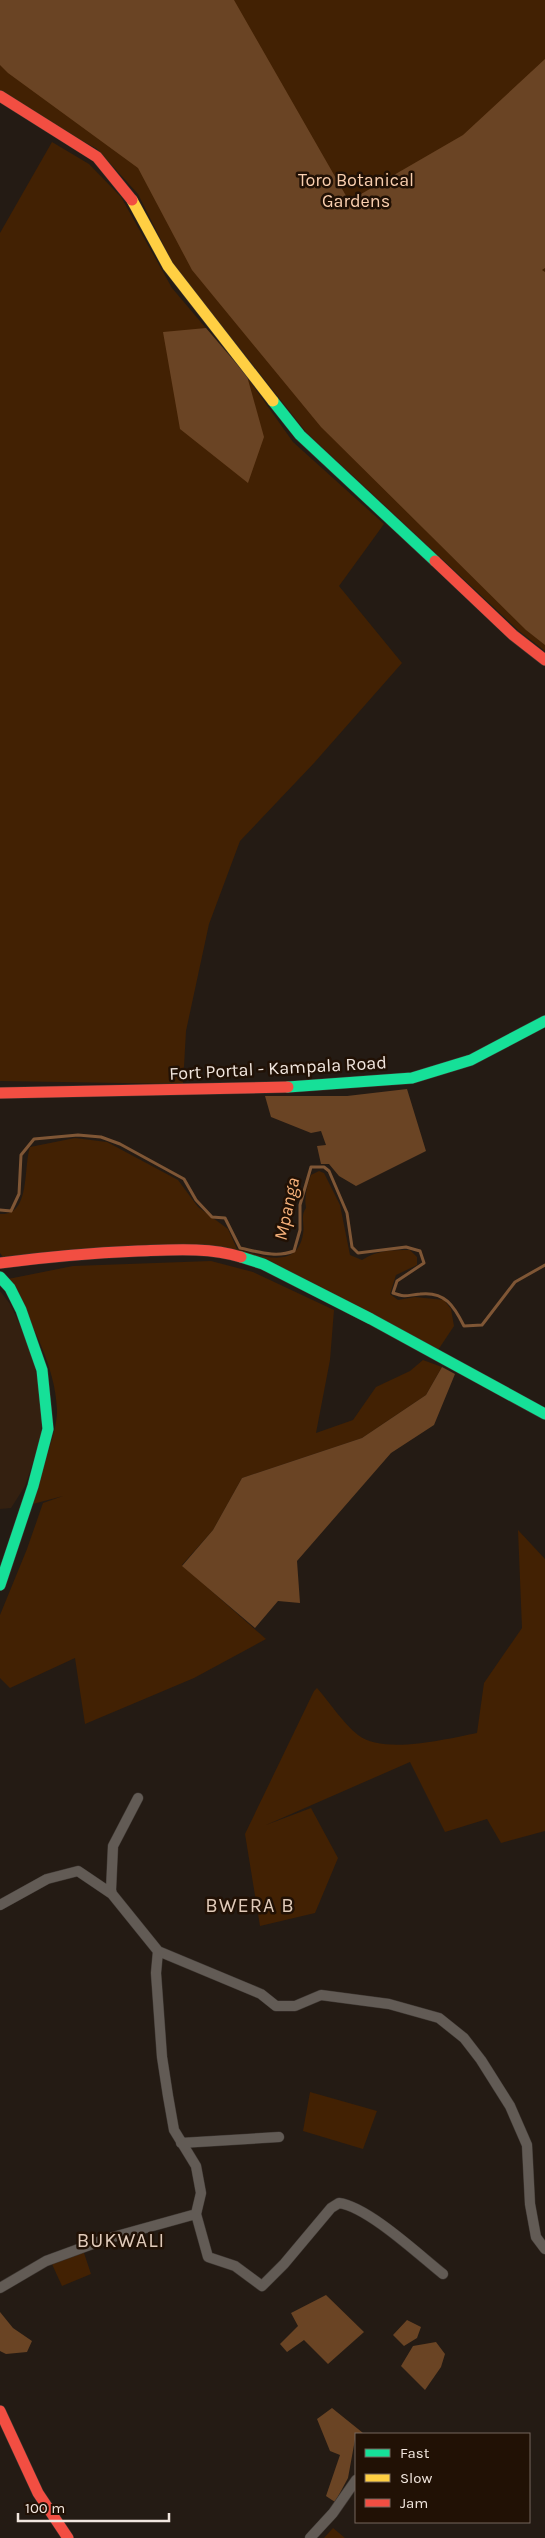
<svg xmlns="http://www.w3.org/2000/svg" width="545" height="2538" viewBox="0 0 545 2538" font-family="Karla,sans-serif">
	<style>
		.built { fill: #342010 }
		.green { fill: #422103 }
		.forest { fill: #6a4424 }
		.lines { fill: none; stroke-linecap: round; stroke-linejoin: round }
		.stream { stroke: #7f5635; stroke-width: 3 }
		.street-casing { stroke: #3e3732; stroke-width: 11 }
		.fast-casing { stroke: #3e3732; stroke-width: 12 }
		.slow-casing { stroke: #3e3732; stroke-width: 12 }
		.jam-casing { stroke: #3e3732; stroke-width: 12 }
		.street { stroke: #625b55; stroke-width: 10 }
		.fast { stroke: #16e098; stroke-width: 11 }
		.slow { stroke: #ffcf43; stroke-width: 11 }
		.jam { stroke: #f24e42; stroke-width: 11 }
		.labels { text-anchor: middle; dominant-baseline: central; stroke-width: 5; stroke-linejoin: round; paint-order: stroke }
		.park-label { font-size: 18px; fill: #facfaf; stroke: #211105 }
		.street-label { font-size: 18px; fill: #f1e6de; stroke: #211105 }
		.water-label { font-size: 19px; font-style: italic; fill: #f6b17a; stroke: #211105 }
		.quarter-label { font-size: 20px; letter-spacing: 1px; fill: #e1cbba; stroke: #211105 }
	</style>
	<rect width="100%" height="100%" fill="#241b14"/>
	<path class="built" d="M 0,1291 L 10,1304 L 24,1334 L 34,1362 L 42,1404 L 41,1438 L 25,1486 L 11,1508 L 0,1509 Z"/>
	<path class="green" d="M 0,0 L 545,0 L 545,651 L 519,631 L 306,432 L 173,264 L 138,194 L 97,149 L 0,96 Z
		M 52,142 L 89,164 L 121,197 L 172,288 L 244,373 L 293,442 L 384,524 L 339,586 L 402,663 L 314,763 L 240,841 L 209,924 L 186,1031 L 183,1084 L 0,1081 L 0,233 Z
		M 75,1138 L 107,1142 L 178,1180 L 198,1207 L 228,1229 L 237,1249 C 262,1256 297,1270 303,1234 C 305,1224 300,1216 306,1208 C 304,1196 307,1186 311,1175 L 319,1171 L 324,1173 L 340,1205 L 350,1255 L 362,1260 C 377,1250 393,1250 410,1250 L 417,1257 L 417,1265 L 396,1275 L 390,1294 L 398,1300 L 415,1297 L 444,1300 L 451,1309 L 454,1326 L 438,1350 L 303,1281 L 207,1252 L 3,1257 L 0,1253 L 0,1214 C 31,1216 23,1168 30,1147 Z
		M 211,1261 L 253,1272 L 334,1310 L 330,1360 L 316,1433 L 353,1420 L 376,1387 L 410,1371 L 423,1360 L 442,1367 L 426,1395 L 362,1438 L 242,1478 L 213,1530 L 182,1565 L 266,1639 L 194,1678 L 85,1724 L 75,1658 L 10,1688 L 0,1678 L 0,1615 L 27,1549 L 43,1503 L 63,1496 L 29,1505 C 37,1482 58,1432 57,1410 C 56,1366 28,1316 8,1279 L 73,1266 Z
		M 518,1530 L 545,1559 L 545,1831 L 501,1843 L 487,1819 L 445,1832 L 410,1762 L 266,1825 L 311,1808 L 338,1858 L 315,1913 L 260,1926 L 245,1834 L 314,1691 L 317,1688 C 330,1703 343,1723 358,1735 C 383,1755 447,1739 477,1733 L 484,1683 L 522,1628 Z
		M 310,2092 L 377,2111 L 363,2149 L 303,2131 Z
		M 83,2250 L 91,2274 L 62,2286 L 51,2262 Z
		M 333,2528 L 345,2538 L 324,2538 Z"/>
	<path class="forest" d="M 0,0 L 234,0 L 349,201 L 463,135 L 545,59 L 545,268 L 542,270 L 545,272 L 545,645 L 526,630 L 321,427 L 192,270 L 138,168 L 8,73 L 0,65 Z
		M 206,328 L 247,376 L 264,437 L 248,483 L 180,429 L 163,332 Z
		M 407,1089 L 426,1151 L 356,1186 L 339,1176 L 329,1164 L 321,1164 L 317,1146 L 326,1145 L 321,1131 L 311,1133 L 271,1117 L 265,1096 L 347,1096 Z
		M 442,1367 L 455,1374 L 434,1425 L 391,1453 L 297,1561 L 300,1603 L 278,1601 L 255,1628 L 182,1566 L 213,1530 L 242,1478 L 362,1438 L 426,1395 Z
		M 326,2295 L 364,2332 L 328,2364 L 304,2340 L 287,2352 L 280,2344 L 298,2326 L 291,2313 Z
		M 0,2312 L 13,2328 L 32,2341 L 27,2352 L 6,2354 L 0,2351 Z
		M 407,2320 L 421,2327 L 417,2338 L 404,2346 L 393,2335 Z
		M 436,2342 L 445,2354 L 441,2367 L 425,2390 L 401,2366 L 413,2346 Z
		M 332,2408 L 363,2433 L 356,2434 L 348,2478 L 335,2502 L 326,2496 L 340,2455 L 330,2451 L 317,2419 Z"/>
	<g class="lines">
		<path class="stream" d="M 0,1210 L 11,1211 L 19,1194 L 21,1155 L 34,1139 L 78,1135 L 101,1137 L 120,1144 L 184,1179 L 196,1200 L 212,1217 L 225,1218 L 240,1248 C 259,1252 276,1258 294,1251 L 300,1230 L 300,1205 L 311,1167 L 324,1167 L 329,1171 L 347,1213 L 352,1247 L 358,1253 L 406,1247 L 420,1251 L 424,1263 L 397,1281 L 393,1293 C 407,1298 407,1295 420,1294 C 445,1291 454,1306 464,1326 L 482,1325 L 515,1282 L 545,1265"/>
		<g class="street-casing">
			<path id="street" d="M 138,1798 L 113,1846 L 111,1890 L 112,1894 L 158,1951 L 261,1994 L 276,2006 L 295,2006 L 321,1995 L 389,2004 L 439,2018 L 464,2038 L 481,2060 L 510,2106 L 527,2145 L 530,2204 L 536,2237 L 545,2249
				M 0,1905 L 47,1879 L 78,1871 L 112,1894
				M 158,1951 L 156,1973 L 162,2057 L 168,2096 L 174,2130 L 196,2166 L 201,2193 L 196,2214 L 208,2257 L 235,2266 L 262,2286 L 284,2264 L 331,2208 L 339,2203 C 368,2207 418,2254 443,2274
				M 181,2143 L 279,2137
				M 0,2288 L 46,2261 L 106,2239 L 196,2214
				M 310,2538 L 333,2513 L 356,2480"/>
		</g>
		<g class="fast-casing">
			<path id="fast" d="M 273,401 L 300,435 L 435,561
				M 288,1087 L 412,1078 L 471,1060 L 545,1021
				M 241,1257 L 263,1264 L 371,1319 L 545,1414
				M 0,1277 L 10,1288 L 21,1310 L 42,1370 L 48,1429 L 33,1486 L 0,1585"/>
		</g>
		<g class="slow-casing">
			<path id="slow" d="M 132,200 L 168,266 L 273,401"/>
		</g>
		<g class="jam-casing">
			<path id="jam" d="M 0,96 L 97,157 L 132,200
				M 435,561 L 513,635 L 545,660
				M 0,1093 L 288,1087
				M 0,1263 C 46,1257 91,1253 138,1251 C 171,1250 208,1247 241,1257
				M 0,2411 L 38,2493 L 68,2538"/>
		</g>
		<use href="#street" class="street"/>
		<use href="#fast" class="fast"/>
		<use href="#slow" class="slow"/>
		<use href="#jam" class="jam"/>
	</g>
	<g class="labels">
		<g class="park-label">
			<text x="356" y="180">Toro Botanical<tspan x="356" dy="21">Gardens</tspan></text>
		</g>
		<g class="street-label">
			<text transform="translate(278 1068) rotate(-3)">Fort Portal - Kampala Road</text>
		</g>
		<g class="water-label">
			<text transform="translate(287 1209) rotate(-78)">Mpanga</text>
		</g>
		<g class="quarter-label">
			<text x="250" y="1905">BWERA B</text>
			<text x="121" y="2240">BUKWALI</text>
		</g>
	</g>
	<rect x="355" y="2433" width="175" height="90" fill="#211105" stroke="#74665c"/>
	<rect x="365" y="2449" width="25" height="8" fill="#16e098" stroke="#74665c"/>
	<text x="400" y="2458" font-size="15" fill="#f1e6de">Fast</text>
	<rect x="365" y="2474" width="25" height="8" fill="#ffcf43" stroke="#74665c"/>
	<text x="400" y="2483" font-size="15" fill="#f1e6de">Slow</text>
	<rect x="365" y="2499" width="25" height="8" fill="#f24e42" stroke="#74665c"/>
	<text x="400" y="2508" font-size="15" fill="#f1e6de">Jam</text>
	<path d="M18 2513v8h151v-8" fill="none" stroke="#f1e6de" stroke-width="2.5"/>
	<text x="25" y="2513" font-size="15" fill="#f1e6de" stroke="#211105" stroke-width="4" paint-order="stroke">100 m</text>
</svg>
